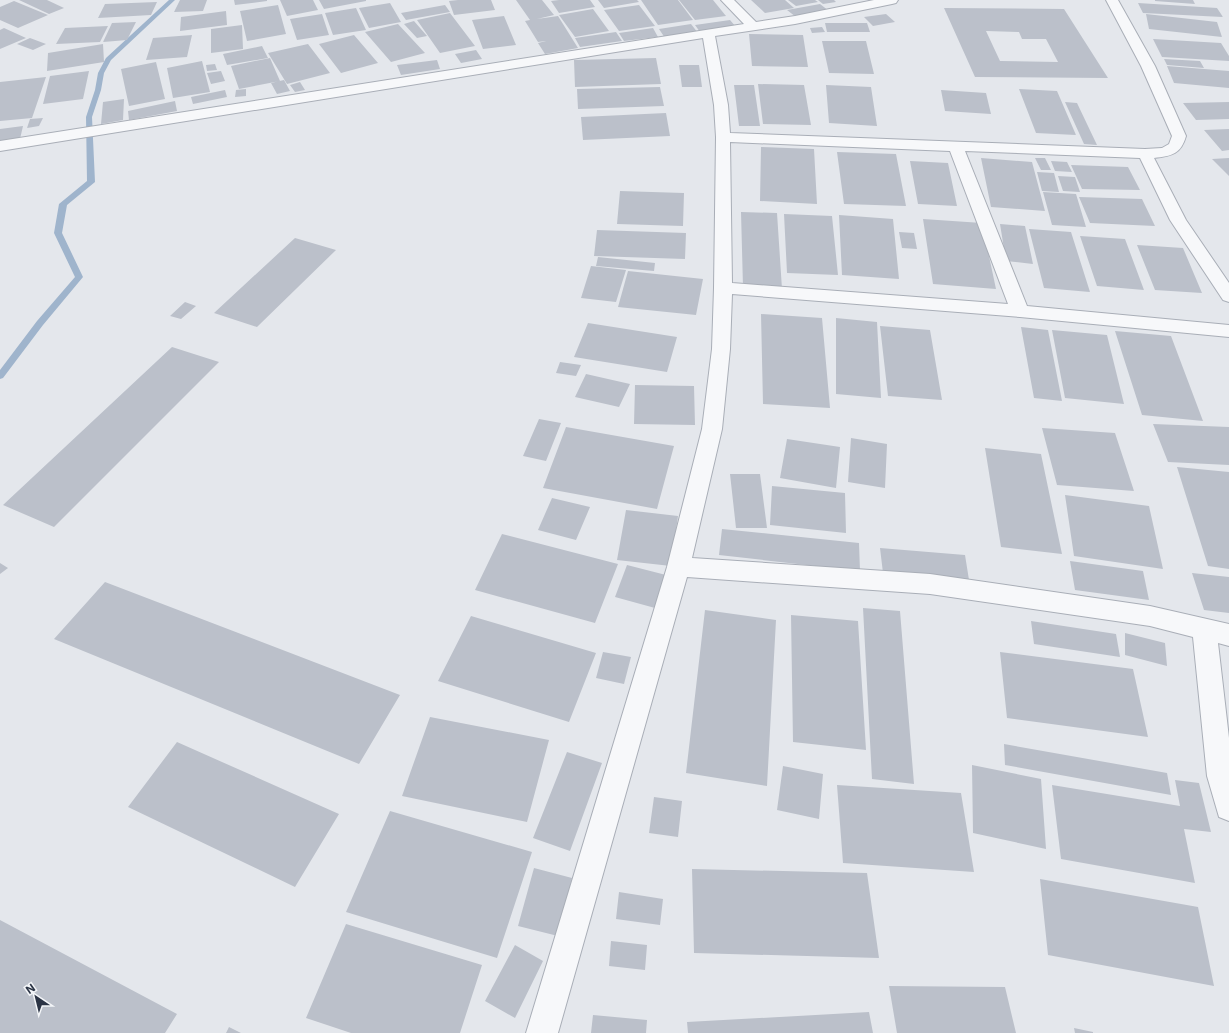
<svg xmlns="http://www.w3.org/2000/svg" width="1229" height="1033" viewBox="0 0 1229 1033" font-family="Inter,sans-serif">
	<style>
		.lines { fill: none; stroke-linecap: round; stroke-linejoin: round }
		.stream { fill: #9fb4cc; fill-rule: evenodd }
		.building { fill: #bbc0ca; fill-rule: evenodd }
		.street-casing { stroke: #a9aeb7; stroke-width: 2 }
		.street { fill: #f7f8fa; fill-rule: evenodd }
	</style>
	<rect width="100%" height="100%" fill="#e4e7ec"/>
	<g class="lines">
		<path class="stream" d="M 169,0 L 175,0 L 111,60 L 104,73 L 101,90 L 92,117 L 95,182 L 67,205 L 62,233 L 83,277 L 43,325 L 3,378 L 0,379 L 0,370 L 37,321 L 75,277 L 54,233 L 59,204 L 87,181 L 86,117 L 95,90 L 98,73 L 106,58 Z"/>
	</g>
	<path class="building" d="M 19,0 L 47,0 L 64,8 L 49,14 Z
		M 180,0 L 207,0 L 203,11 L 174,12 Z
		M 234,0 L 267,0 L 267,1 L 235,5 Z
		M 280,0 L 313,0 L 318,10 L 287,16 Z
		M 319,0 L 366,0 L 366,1 L 324,9 Z
		M 458,0 L 491,0 L 495,10 L 454,15 L 449,1 Z
		M 516,0 L 542,0 L 554,15 L 537,19 L 558,16 L 578,48 L 545,54 L 538,43 L 546,41 L 538,42 L 525,21 L 530,20 Z
		M 559,0 L 590,0 L 595,7 L 559,13 L 551,1 Z
		M 598,0 L 637,0 L 639,2 L 604,8 Z
		M 641,0 L 678,0 L 693,20 L 658,25 Z
		M 679,0 L 713,0 L 726,16 L 695,20 Z
		M 751,0 L 785,0 L 794,8 L 765,13 Z
		M 788,0 L 815,0 L 818,2 L 796,6 Z
		M 818,0 L 834,0 L 836,2 L 823,4 Z
		M 1155,0 L 1193,0 L 1195,4 L 1155,1 Z
		M 14,1 L 48,15 L 18,28 L 0,20 L 0,7 Z
		M 157,2 L 151,15 L 98,18 L 105,4 Z
		M 390,3 L 401,22 L 369,28 L 359,8 Z
		M 1138,3 L 1217,8 L 1223,17 L 1143,13 Z
		M 820,4 L 829,11 L 796,17 L 787,10 Z
		M 278,5 L 286,34 L 247,41 L 240,11 Z
		M 445,5 L 450,12 L 406,20 L 401,13 Z
		M 639,5 L 655,26 L 619,31 L 604,10 Z
		M 356,8 L 366,30 L 333,35 L 325,13 Z
		M 944,8 L 1064,9 L 1108,78 L 975,77 ZM 986,31 L 1019,32 L 1022,39 L 1046,39 L 1058,62 L 1000,61 Z
		M 593,9 L 609,31 L 575,37 L 559,15 Z
		M 226,11 L 227,25 L 180,31 L 181,17 Z
		M 450,13 L 475,46 L 440,53 L 417,20 Z
		M 322,14 L 329,35 L 297,40 L 290,19 Z
		M 886,14 L 895,22 L 873,26 L 864,17 Z
		M 1146,14 L 1217,22 L 1222,37 L 1149,29 Z
		M 504,16 L 516,45 L 483,49 L 472,20 Z
		M 730,20 L 736,27 L 700,32 L 695,25 Z
		M 414,21 L 427,36 L 417,38 L 404,24 Z
		M 136,22 L 127,40 L 103,42 L 112,23 Z
		M 825,23 L 867,23 L 870,32 L 827,32 Z
		M 398,24 L 425,53 L 391,62 L 365,32 Z
		M 691,24 L 698,33 L 665,38 L 659,29 Z
		M 242,25 L 243,49 L 211,53 L 211,29 Z
		M 108,26 L 100,42 L 56,44 L 65,28 Z
		M 822,27 L 825,32 L 812,33 L 810,28 Z
		M 4,28 L 26,38 L 0,49 L 0,30 Z
		M 653,28 L 658,37 L 624,41 L 619,33 Z
		M 616,32 L 622,41 L 580,47 L 575,38 Z
		M 749,34 L 803,35 L 808,67 L 752,66 Z
		M 192,35 L 187,57 L 146,60 L 153,38 Z
		M 354,35 L 378,63 L 341,73 L 319,44 Z
		M 30,38 L 46,44 L 33,50 L 17,44 Z
		M 1153,39 L 1221,43 L 1229,56 L 1229,61 L 1162,57 Z
		M 822,41 L 866,41 L 874,74 L 829,73 Z
		M 103,44 L 104,62 L 47,71 L 48,53 Z
		M 308,44 L 330,73 L 287,84 L 268,53 Z
		M 262,46 L 268,58 L 227,65 L 223,54 Z
		M 476,50 L 482,59 L 461,63 L 455,54 Z
		M 270,58 L 280,81 L 239,89 L 231,66 Z
		M 656,58 L 661,84 L 575,87 L 574,60 Z
		M 1164,59 L 1200,61 L 1204,68 L 1167,65 Z
		M 437,60 L 440,69 L 401,75 L 397,65 Z
		M 202,61 L 210,92 L 173,98 L 167,68 Z
		M 156,62 L 165,99 L 129,106 L 121,69 Z
		M 215,64 L 217,70 L 207,71 L 206,65 Z
		M 679,65 L 699,65 L 702,87 L 682,87 Z
		M 1167,66 L 1229,71 L 1229,88 L 1174,83 Z
		M 89,71 L 83,99 L 43,104 L 50,76 Z
		M 221,71 L 225,81 L 211,84 L 207,73 Z
		M 46,77 L 32,118 L 0,121 L 0,82 Z
		M 284,80 L 290,91 L 277,94 L 271,83 Z
		M 300,82 L 305,90 L 295,92 L 290,85 Z
		M 758,84 L 804,85 L 811,125 L 763,124 Z
		M 734,85 L 754,85 L 760,126 L 739,126 Z
		M 826,85 L 871,87 L 877,126 L 829,123 Z
		M 660,87 L 664,106 L 578,109 L 577,89 Z
		M 246,89 L 246,96 L 235,97 L 236,90 Z
		M 1019,89 L 1057,91 L 1076,135 L 1036,133 Z
		M 225,90 L 227,97 L 193,104 L 191,97 Z
		M 941,90 L 986,93 L 991,114 L 945,111 Z
		M 124,99 L 123,120 L 101,124 L 103,102 Z
		M 175,101 L 177,111 L 129,120 L 128,111 Z
		M 1065,102 L 1077,103 L 1097,145 L 1084,144 Z
		M 1229,102 L 1229,119 L 1196,120 L 1183,103 Z
		M 666,113 L 670,136 L 583,140 L 581,117 Z
		M 43,118 L 39,126 L 27,128 L 30,119 Z
		M 23,126 L 20,139 L 0,142 L 0,129 Z
		M 1229,129 L 1229,150 L 1222,151 L 1204,130 Z
		M 761,147 L 814,149 L 817,204 L 760,201 Z
		M 837,152 L 896,154 L 906,206 L 844,204 Z
		M 981,158 L 1032,162 L 1045,211 L 991,207 Z
		M 1035,158 L 1045,158 L 1051,170 L 1041,170 Z
		M 1229,158 L 1229,176 L 1212,159 Z
		M 910,161 L 948,163 L 957,206 L 918,204 Z
		M 1051,161 L 1067,162 L 1072,172 L 1055,171 Z
		M 1071,165 L 1128,167 L 1140,190 L 1082,189 Z
		M 1037,172 L 1054,173 L 1059,192 L 1042,191 Z
		M 1058,176 L 1075,177 L 1080,192 L 1063,191 Z
		M 620,191 L 684,193 L 683,226 L 617,224 Z
		M 1043,192 L 1076,194 L 1086,227 L 1052,225 Z
		M 1079,197 L 1142,199 L 1155,226 L 1090,223 Z
		M 741,212 L 777,213 L 782,289 L 743,287 Z
		M 784,214 L 832,216 L 838,275 L 787,273 Z
		M 839,215 L 893,219 L 899,279 L 842,275 Z
		M 923,219 L 982,223 L 996,289 L 933,284 Z
		M 1000,224 L 1025,226 L 1033,264 L 1006,261 Z
		M 1029,229 L 1071,232 L 1090,292 L 1044,288 Z
		M 597,230 L 686,233 L 685,259 L 594,256 Z
		M 899,232 L 914,233 L 917,249 L 902,248 Z
		M 1080,236 L 1125,239 L 1144,290 L 1097,286 Z
		M 295,238 L 336,250 L 257,327 L 214,313 Z
		M 1137,245 L 1183,248 L 1202,293 L 1155,290 Z
		M 598,257 L 655,263 L 654,271 L 596,266 Z
		M 591,266 L 626,270 L 616,302 L 581,298 Z
		M 628,271 L 703,279 L 696,315 L 618,307 Z
		M 185,302 L 196,306 L 181,319 L 170,316 Z
		M 761,314 L 822,318 L 830,408 L 763,404 Z
		M 836,318 L 877,322 L 881,398 L 836,394 Z
		M 588,323 L 677,337 L 667,372 L 574,357 Z
		M 880,326 L 930,330 L 942,400 L 888,396 Z
		M 1021,327 L 1048,330 L 1062,401 L 1034,398 Z
		M 1052,330 L 1107,335 L 1124,404 L 1065,398 Z
		M 1115,331 L 1171,336 L 1203,421 L 1142,415 Z
		M 172,347 L 219,362 L 54,527 L 3,505 Z
		M 560,362 L 581,365 L 576,376 L 556,373 Z
		M 586,374 L 630,384 L 619,407 L 575,397 Z
		M 635,385 L 694,386 L 695,425 L 634,424 Z
		M 539,419 L 561,423 L 546,461 L 523,456 Z
		M 1153,424 L 1229,427 L 1229,465 L 1168,462 Z
		M 566,427 L 674,446 L 657,509 L 543,488 Z
		M 1042,428 L 1115,433 L 1134,491 L 1057,485 Z
		M 851,438 L 887,444 L 885,488 L 848,482 Z
		M 787,439 L 840,447 L 836,488 L 780,478 Z
		M 985,448 L 1041,454 L 1062,554 L 1001,547 Z
		M 1177,467 L 1229,472 L 1229,569 L 1208,566 Z
		M 730,474 L 760,474 L 767,528 L 736,528 Z
		M 772,486 L 845,493 L 846,533 L 770,525 Z
		M 1065,495 L 1149,506 L 1163,569 L 1074,556 Z
		M 552,498 L 590,507 L 576,540 L 538,530 Z
		M 626,510 L 678,516 L 671,566 L 617,560 Z
		M 722,529 L 859,543 L 860,571 L 719,555 Z
		M 502,534 L 618,564 L 595,623 L 475,590 Z
		M 880,548 L 965,555 L 969,580 L 883,573 Z
		M 1070,561 L 1143,571 L 1149,600 L 1075,590 Z
		M 0,563 L 8,568 L 0,574 Z
		M 627,565 L 666,575 L 655,608 L 615,597 Z
		M 1192,573 L 1229,577 L 1229,613 L 1204,610 Z
		M 105,582 L 400,695 L 359,764 L 54,639 Z
		M 863,608 L 900,611 L 914,784 L 872,779 Z
		M 705,610 L 776,620 L 767,786 L 686,773 Z
		M 791,615 L 858,621 L 866,750 L 793,742 Z
		M 471,616 L 596,653 L 569,722 L 438,681 Z
		M 1031,621 L 1116,634 L 1120,657 L 1034,644 Z
		M 1125,633 L 1165,643 L 1167,666 L 1125,655 Z
		M 603,652 L 631,657 L 624,684 L 596,678 Z
		M 1000,652 L 1133,669 L 1148,737 L 1007,718 Z
		M 430,717 L 549,740 L 527,822 L 402,796 Z
		M 177,742 L 339,814 L 295,887 L 128,807 Z
		M 1004,744 L 1167,773 L 1171,795 L 1005,765 Z
		M 567,752 L 602,763 L 570,851 L 533,838 Z
		M 972,765 L 1041,779 L 1046,849 L 973,833 Z
		M 783,766 L 823,774 L 819,819 L 777,810 Z
		M 1175,780 L 1199,783 L 1211,832 L 1184,829 L 1195,883 L 1061,859 L 1052,785 L 1180,806 Z
		M 837,785 L 961,793 L 974,872 L 843,863 Z
		M 654,797 L 682,801 L 678,837 L 649,833 Z
		M 390,811 L 532,852 L 497,958 L 346,912 Z
		M 534,868 L 572,878 L 558,936 L 518,926 Z
		M 692,869 L 867,873 L 879,958 L 694,953 Z
		M 1040,879 L 1198,907 L 1214,986 L 1048,955 Z
		M 619,892 L 663,899 L 660,925 L 616,919 Z
		M 0,920 L 177,1014 L 165,1033 L 0,1033 Z
		M 346,924 L 482,965 L 460,1033 L 351,1033 L 306,1018 Z
		M 611,941 L 647,945 L 645,970 L 609,966 Z
		M 515,945 L 543,961 L 515,1018 L 485,1001 Z
		M 889,986 L 1005,987 L 1016,1033 L 897,1033 Z
		M 869,1012 L 873,1033 L 688,1033 L 687,1022 Z
		M 593,1015 L 647,1020 L 646,1033 L 591,1033 Z
		M 229,1027 L 241,1033 L 226,1033 Z
		M 1074,1028 L 1093,1032 L 1093,1033 L 1075,1033 Z"/>
	<g class="lines">
		<g class="street-casing">
			<path id="street" d="M 721,0 L 734,0 L 756,22 L 795,16 L 874,0 L 898,0 L 896,3 L 892,4 L 795,24 L 715,36 L 728,105 L 730,133 L 1145,149 L 1162,148 L 1169,144 L 1172,136 L 1141,66 L 1106,0 L 1118,0 L 1155,66 L 1186,136 C 1181,154 1172,156 1154,158 L 1186,220 L 1229,283 L 1229,302 L 1223,300 L 1170,220 L 1140,158 L 965,151 L 1027,306 L 1229,325 L 1229,337 L 1020,317 L 732,294 L 730,349 L 722,429 L 692,558 L 930,574 L 1150,606 L 1229,624 L 1229,646 L 1218,643 L 1229,738 L 1229,821 L 1219,817 L 1207,776 L 1193,637 L 1150,626 L 930,594 L 687,577 L 558,1033 L 526,1033 L 667,567 L 702,429 L 712,349 L 714,288 L 716,137 L 714,105 L 703,38 L 0,151 L 0,141 L 744,24 ZM 730,142 L 950,151 L 1008,304 L 732,283 Z"/>
		</g>
		<use href="#street" class="street"/>
	</g>
	<g transform="translate(36 997) rotate(325)" stroke="#f4f6f9" stroke-width="3" paint-order="stroke">
	<path d="M0-3L7 15L0 10L-7 15Z" fill="#2b3445"/>
	<text y="-6" font-size="11" font-weight="bold" text-anchor="middle" fill="#2b3445">N</text>
	</g>
</svg>
